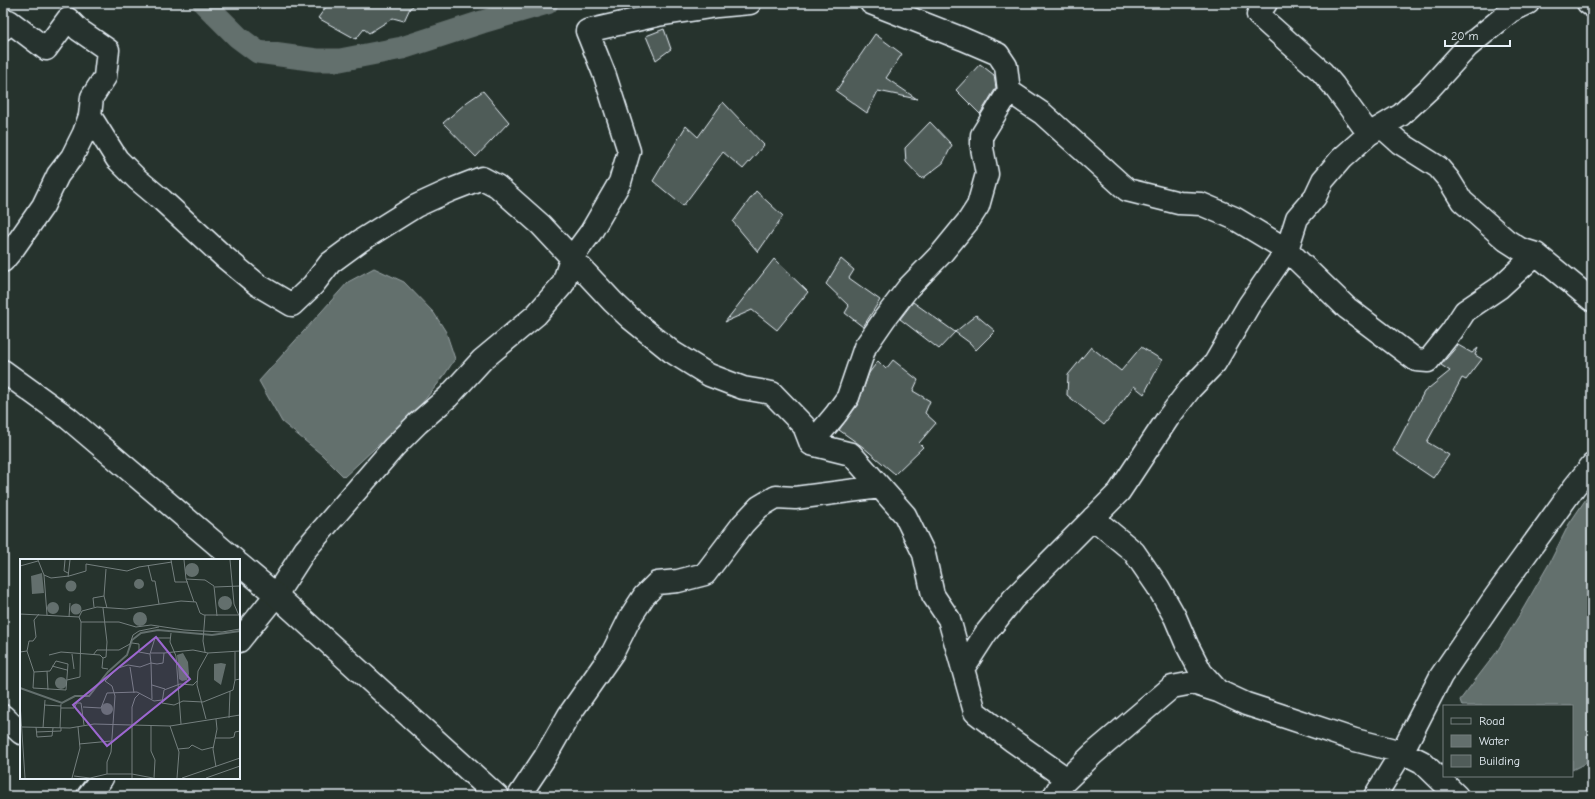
<svg xmlns="http://www.w3.org/2000/svg" width="1595" height="799" viewBox="0 0 1595 799" font-family="'Comic Neue',sans-serif">
	<style>
		.water { fill: #636f6d; stroke: #98a3a5 }
		.lines { fill: none; stroke-linecap: round; stroke-linejoin: round }
		.canal { stroke: #636f6d; stroke-width: 23 }
		.building { fill: #505c59; stroke: #e8f1f8 }
		.minor-casing { stroke: #e8f1f8; stroke-width: 25 }
		.tertiary-casing { stroke: #e8f1f8; stroke-width: 25 }
		.minor { stroke: #26332d; stroke-width: 22 }
		.tertiary { stroke: #26332d; stroke-width: 22 }
		.inset-river { fill: none; stroke: #636f6d; stroke-width: 2 }
		.inset-road { fill: none; stroke: #747f7e; stroke-width: 1 }
		.view { fill: #9c67d0; fill-opacity: 0.15; stroke: #9c67d0; stroke-width: 2 }
		.inset-edge { fill: none; stroke: #e8f1f8; stroke-width: 2 }
	</style>
	<rect width="100%" height="100%" fill="#26332d"/>
	<filter id="ink" filterUnits="userSpaceOnUse"><feTurbulence type="fractalNoise" baseFrequency=".025" numOctaves="2"/><feDisplacementMap in="SourceGraphic" scale="8" xChannelSelector="R" yChannelSelector="G"/><feConvolveMatrix kernelMatrix="1 2 1 2 8 2 1 2 1" color-interpolation-filters="sRGB"/></filter>
	<g filter="url(#ink)">
		<path class="water" d="M 374,268 L 404,282 L 434,313 L 446,332 L 455,359 L 441,380 L 418,408 L 344,477 L 321,454 L 282,422 L 259,381 L 348,282 Z
			M 1592,490 L 1592,757 L 1586,763 L 1572,770 L 1572,706 L 1462,706 L 1460,700 L 1496,653 L 1520,614 L 1550,562 L 1569,524 Z"/>
		<g class="lines">
			<path class="canal" d="M 204,3 L 238,37 L 258,52 L 317,60 L 340,60 L 402,48 L 482,22 L 547,3"/>
		</g>
		<path class="building" d="M 329,3 L 418,3 L 410,8 L 404,21 L 393,18 L 369,33 L 364,29 L 356,39 L 318,18 Z
			M 664,29 L 671,49 L 656,60 L 646,36 Z
			M 875,34 L 902,54 L 886,78 L 917,99 L 878,91 L 867,113 L 836,91 Z
			M 980,64 L 994,75 L 996,88 L 980,114 L 956,90 Z
			M 483,91 L 509,122 L 476,157 L 443,123 L 467,102 Z
			M 723,102 L 764,145 L 743,169 L 723,152 L 683,206 L 653,181 L 686,126 L 698,137 Z
			M 930,122 L 952,145 L 943,163 L 922,179 L 906,162 L 905,148 Z
			M 756,191 L 783,216 L 758,252 L 733,222 Z
			M 774,259 L 808,292 L 777,330 L 752,310 L 725,322 Z
			M 841,259 L 854,270 L 849,278 L 880,300 L 863,327 L 845,313 L 849,306 L 826,284 Z
			M 913,302 L 955,332 L 939,349 L 900,319 Z
			M 976,315 L 995,331 L 976,350 L 970,343 L 955,332 Z
			M 1458,345 L 1472,353 L 1478,348 L 1475,355 L 1482,359 L 1466,380 L 1462,378 L 1427,442 L 1449,455 L 1433,478 L 1393,451 L 1424,392 L 1450,371 L 1441,365 Z
			M 1091,347 L 1121,371 L 1141,347 L 1162,360 L 1144,394 L 1134,386 L 1104,425 L 1067,395 L 1068,375 Z
			M 893,360 L 918,380 L 913,391 L 930,401 L 925,413 L 936,423 L 919,443 L 923,447 L 895,474 L 863,447 L 839,430 L 858,404 L 869,373 L 878,361 L 886,369 Z"/>
		<g class="lines">
			<g class="minor-casing">
				<path id="minor" d="M 871,3 L 963,39 L 998,54 L 1006,66 L 1009,91 L 1043,114 L 1127,190 L 1179,203 L 1201,204 L 1234,218 L 1287,250 L 1249,305 L 1215,363 L 1190,389 L 1168,418 L 1119,492 L 1013,599 L 986,633 L 964,667
					M 1266,3 L 1258,15 L 1322,72 L 1334,86 L 1369,134 L 1401,115 L 1429,89 L 1467,47 L 1511,11 L 1528,3
					M 1588,3 L 1592,6
					M 3,29 L 9,21 L 46,49 L 68,19 L 79,30 L 108,50 L 105,77 L 92,97 L 90,116 L 84,133 L 72,157 L 58,175 L 43,206 L 13,249 L 3,261
					M 90,116 L 117,159 L 137,179 L 162,200 L 223,256 L 258,285 L 292,305 L 313,285 L 330,263 L 360,241 L 416,206 L 451,190 L 482,178 L 497,186 L 541,225 L 613,302 L 630,318 L 672,352 L 709,375 L 743,388 L 772,393 L 804,426 L 811,444 L 851,454 L 905,515 L 924,554 L 933,595 L 949,619 L 975,712 L 1013,741 L 1067,779
					M 1382,127 L 1400,143 L 1438,167 L 1449,180 L 1462,201 L 1506,240 L 1520,249 L 1536,254
					M 1369,134 L 1341,159 L 1323,180 L 1315,197 L 1297,218 L 1287,250 L 1347,308 L 1416,360 L 1428,361 L 1452,331 L 1465,311 L 1499,288 L 1536,254 L 1592,300
					M 811,444 L 836,414 L 848,397 L 865,347 L 885,318 L 908,288 L 942,253 L 969,220 L 978,206 L 987,174 L 982,148 L 982,135 L 1009,91
					M 1093,518 L 1134,552 L 1158,587 L 1175,617 L 1187,645 L 1201,672 L 1218,691
					M 239,641 L 276,595 L 305,550 L 394,447 L 418,423 L 448,397 L 482,360 L 536,315 L 563,284 L 571,259 L 591,232 L 620,182 L 629,151 L 605,76 L 587,31 L 658,15 L 717,6 L 750,3
					M 3,716 L 21,733
					M 88,796 L 102,778
					M 519,796 L 545,757 L 569,715 L 613,652 L 631,616 L 644,596 L 657,583 L 678,581 L 705,574 L 743,524 L 759,507 L 776,497 L 795,498 L 880,487
					M 1054,796 L 1060,786 L 1093,754 L 1172,687 L 1193,683 L 1218,691 L 1246,704 L 1277,714 L 1355,740 L 1402,752 L 1422,762 L 1457,796
					M 1375,796 L 1402,752 L 1441,676 L 1495,597 L 1575,486 L 1592,465"/>
			</g>
			<g class="tertiary-casing">
				<path id="tertiary" d="M 3,371 L 68,418 L 235,560
					M 239,564 L 276,595 L 497,796"/>
			</g>
			<use href="#minor" class="minor"/>
			<use href="#tertiary" class="tertiary"/>
		</g>
	</g>
	<g transform="translate(20 559)">
		<rect width="220" height="220" fill="#26332d"/>
		<path d="M165 11a7 7 0 1 1 14 0a7 7 0 1 1-14 0ZM 22,14 L 24,34 L 12,35 L 11,17 ZM114 25a5 5 0 1 1 10 0a5 5 0 1 1-10 0ZM45.5 27a5.5 5.5 0 1 1 11 0a5.5 5.5 0 1 1-11 0ZM198 44a7 7 0 1 1 14 0a7 7 0 1 1-14 0ZM27 49a6 6 0 1 1 12 0a6 6 0 1 1-12 0ZM50.5 50a5.5 5.5 0 1 1 11 0a5.5 5.5 0 1 1-11 0ZM113 60a7 7 0 1 1 14 0a7 7 0 1 1-14 0ZM 163,94 L 168,103 L 169,115 L 167,121 L 162,122 L 159,120 L 157,96 ZM 201,104 L 206,105 L 201,126 L 194,121 L 194,105 ZM35 124a6 6 0 1 1 12 0a6 6 0 1 1-12 0ZM81 150a6 6 0 1 1 12 0a6 6 0 1 1-12 0Z" fill="#636f6d"/>
		<path class="inset-river" d="M 0,129 L 42,144 L 55,137 L 69,137 L 88,113 L 107,96 L 112,81 L 121,74 L 138,71 L 192,76 L 220,72"/>
		<path class="inset-road" d="M 18,1 L 24,16 L 27,56M 45,1 L 44,12 L 48,14M 151,1 L 155,23 L 168,23M 164,1 L 166,20 L 174,43M 210,1 L 214,45 L 220,59M 128,6 L 132,22 L 135,22 L 139,45M 0,7 L 18,2M 24,16 L 31,19 L 49,17 L 66,12 L 66,5 L 107,12 L 119,8 L 152,3M 48,18 L 50,1M 166,20 L 185,21 L 194,27 L 197,57M 195,28 L 220,27M 84,37 L 87,49M 74,48 L 73,39 L 84,37 L 86,10M 83,49 L 87,83 L 86,98 L 83,99M 0,55 L 59,58 L 61,63 L 99,63 L 116,68 L 131,66 L 164,71 L 202,73 L 220,70M 185,56 L 183,82 L 185,93M 49,58 L 50,44M 59,58 L 62,52 L 77,48 L 106,50 L 161,42 L 176,43 L 180,54 L 184,56 L 218,56M 151,74 L 150,83 L 156,97 L 161,165M 112,84 L 119,85 L 119,93 L 130,95 L 135,79 L 150,79M 7,92 L 9,82 L 13,82 L 16,78 L 14,61 L 19,55M 0,93 L 7,92 L 14,113 L 13,129 L 46,131 L 48,105 L 36,102 L 30,112 L 14,113M 215,93 L 215,121M 131,94 L 144,94M 52,95 L 54,110M 130,95 L 131,104 L 137,105 L 143,104 L 144,94 L 173,91 L 188,94M 29,96 L 41,93 L 80,96 L 83,99 L 82,109 L 88,110M 73,96 L 77,91 L 99,91 L 110,85 L 113,76 L 119,72 L 139,68M 32,107 L 47,111M 110,108 L 114,134M 27,112 L 28,131M 47,121 L 60,118 L 61,63M 177,122 L 173,126 L 160,125 L 144,131 L 142,144 L 154,146 L 163,142 L 183,143 L 213,131 L 215,121 L 220,120M 132,126 L 145,130M 0,144 L 5,219M 24,146 L 41,147M 63,148 L 81,149 L 87,134 L 117,133 L 134,142 L 142,141M 41,149 L 54,149 L 57,144 L 61,144 L 64,166M 209,159 L 210,132M 186,160 L 177,126 L 178,112 L 188,94 L 220,92M 196,160 L 197,170 L 193,190 L 196,208M 131,167 L 131,192 L 135,201 L 134,219M 150,167 L 159,193 L 157,219M 2,168 L 50,169 L 74,165 L 150,167 L 220,156M 16,168 L 17,178 L 32,177 L 33,169M 23,169 L 25,141M 40,169 L 41,145M 16,173 L 41,172 L 41,169M 195,179 L 210,179 L 214,178 L 215,173 L 220,172M 59,185 L 91,182M 158,190 L 169,189 L 172,186 L 182,191 L 194,188M 112,215 L 87,215 L 87,203 L 91,193 L 95,137 L 92,127 L 85,122 L 98,109 L 108,106 L 120,108 L 131,104 L 132,140M 112,215 L 133,219M 54,217 L 70,219 L 87,215M 52,219 L 60,189 L 58,168M 112,219 L 112,148 L 115,139 L 120,134M 162,219 L 220,199M 186,219 L 220,207"/>
		<path class="view" d="M 136,78 L 170,120 L 87,187 L 53,146 Z"/>
		<rect width="220" height="220" class="inset-edge"/>
	</g>
	<rect width="1595" height="799" fill="none" stroke="#26332d" stroke-width="16"/>
	<rect x="8" y="8" width="1579" height="783" fill="none" stroke="#e8f1f8" stroke-width="1.5" filter="url(#ink)"/>
	<rect x="1443" y="705" width="130" height="72" fill="#26332d" stroke="#747f7e"/>
	<rect x="1451" y="718" width="20" height="6" fill="#26332d" stroke="#747f7e"/>
	<text x="1479" y="725" font-size="12" fill="#e8f1f8">Road</text>
	<rect x="1451" y="735" width="20" height="12" fill="#636f6d" stroke="#747f7e"/>
	<text x="1479" y="745" font-size="12" fill="#e8f1f8">Water</text>
	<rect x="1451" y="755" width="20" height="12" fill="#505c59" stroke="#747f7e"/>
	<text x="1479" y="765" font-size="12" fill="#e8f1f8">Building</text>
	<path d="M1445 40v6h65v-6" fill="none" stroke="#e8f1f8" stroke-width="2"/>
	<text x="1451" y="40" font-size="12" fill="#e8f1f8" stroke="#26332d" stroke-width="3" paint-order="stroke">20 m</text>
</svg>
